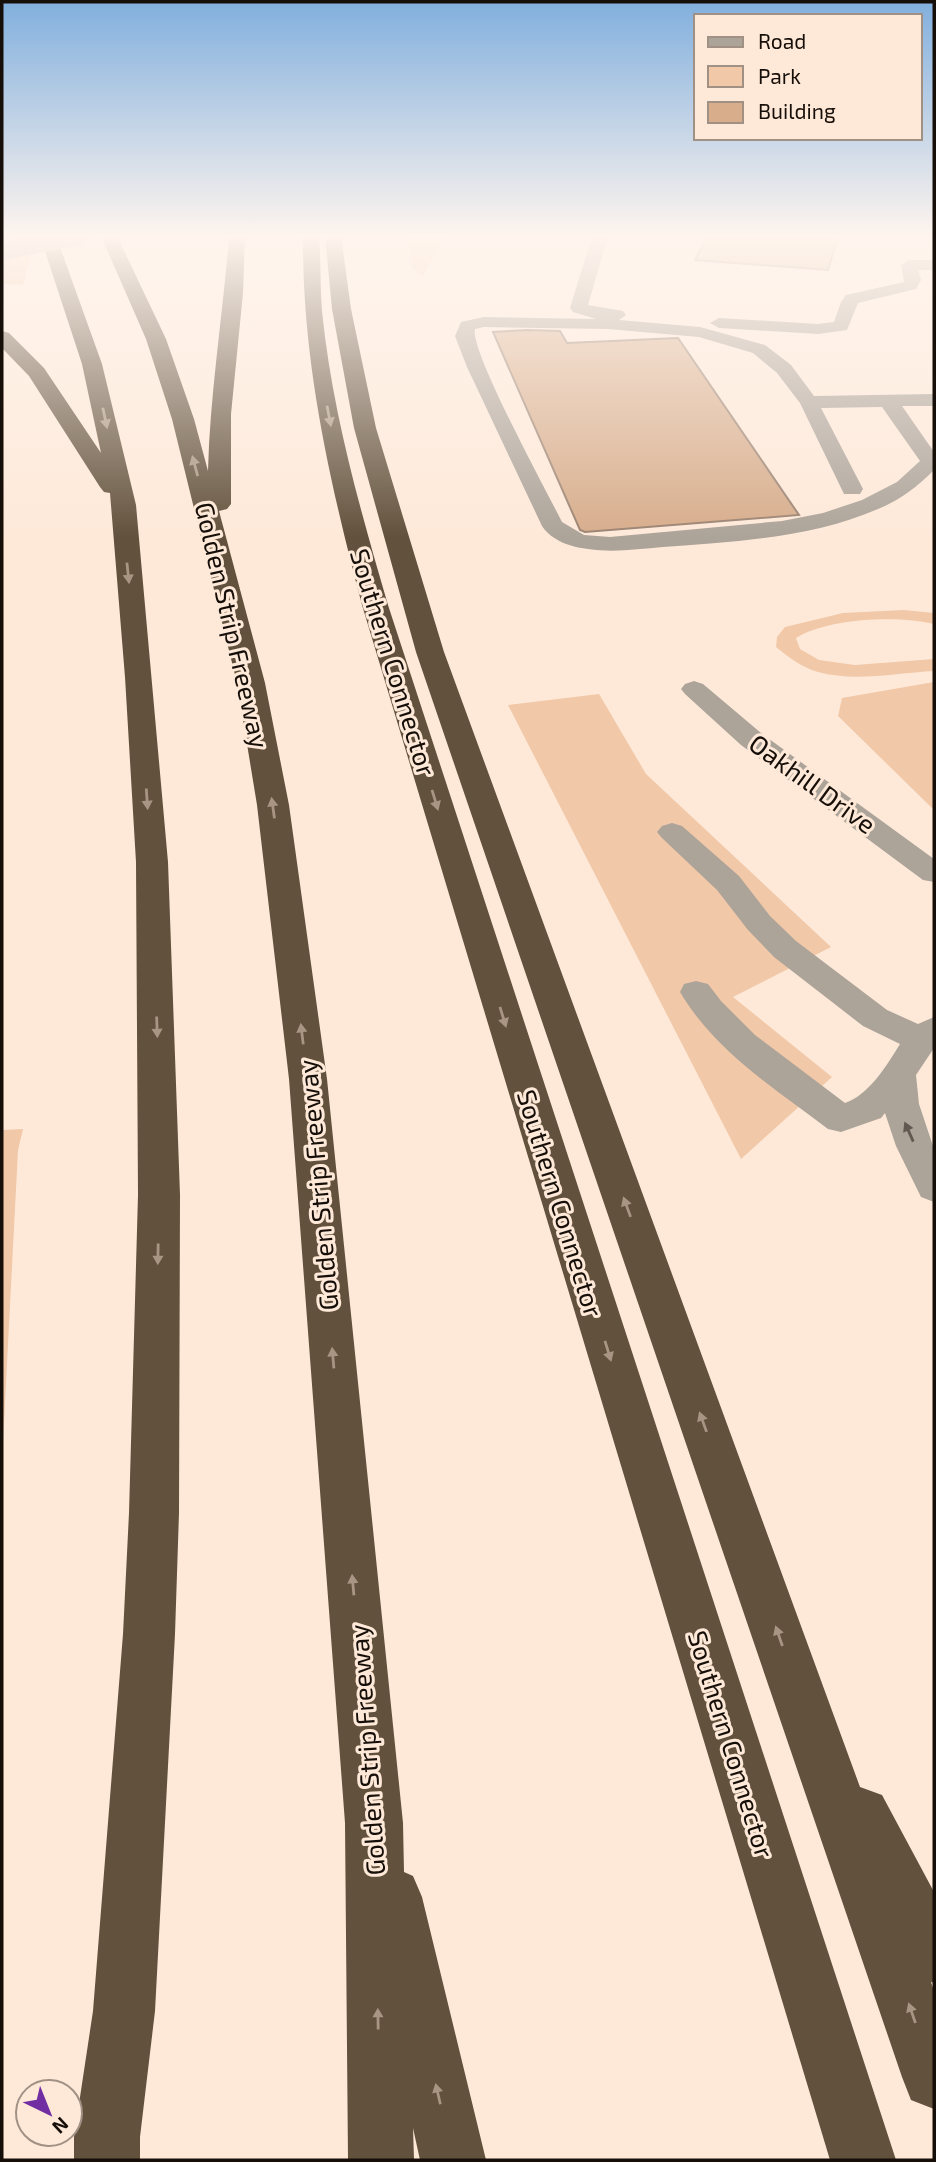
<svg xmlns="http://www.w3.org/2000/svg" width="936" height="2162" viewBox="0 0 936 2162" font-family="'Exo 2',sans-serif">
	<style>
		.green { fill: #f1c8a8 }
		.building { fill: #d7ad8c; stroke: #9c8473; stroke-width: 2 }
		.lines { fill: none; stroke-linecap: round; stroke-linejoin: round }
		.minor { fill: #aca399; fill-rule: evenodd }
		.highway { fill: #62513c; fill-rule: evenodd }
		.minor-bridge { stroke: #aca399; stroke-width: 18 }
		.oneway { fill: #a89583 }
		.oneway2 { fill: #615850 }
		.labels { text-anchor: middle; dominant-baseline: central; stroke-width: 6; stroke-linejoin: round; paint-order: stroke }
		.street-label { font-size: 26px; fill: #160e08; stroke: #fee9d9 }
	</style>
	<rect width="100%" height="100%" fill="#fee9d9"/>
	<path class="green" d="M 409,236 L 445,236 L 423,276 L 412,268 Z
		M 31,255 L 23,285 L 2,284 L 2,258 Z
		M 904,610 L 934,613 L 934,624 C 899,615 827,618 796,638 L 800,649 L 819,660 L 855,665 L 934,659 L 934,671 C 898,673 853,682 818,672 C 803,668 788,657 776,647 L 777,637 L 785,627 L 843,613 Z
		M 934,682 L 934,810 L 838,716 L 842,698 Z
		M 599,694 L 646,774 L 831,947 L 733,997 L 832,1077 L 741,1159 L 508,705 Z
		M 23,1129 L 18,1150 L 2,1461 L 2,1130 Z"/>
	<path class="building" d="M 707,236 L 838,236 L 828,270 L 695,260 Z
		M 527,330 L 560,331 L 567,343 L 678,338 L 799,515 L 585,532 L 580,530 L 493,332 Z"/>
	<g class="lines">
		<path class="minor" d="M 592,236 L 608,236 L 588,305 L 623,311 L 626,315 L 619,320 L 700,327 L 765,345 L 791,365 L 814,396 L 934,394 L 934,406 L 902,406 L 934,452 L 934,470 C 917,487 900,500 878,509 C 811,538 734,542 663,547 C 638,549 613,553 588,549 C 571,547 552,541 542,526 L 467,367 L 455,336 L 461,322 L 484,317 L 596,319 L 573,312 L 570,308 ZM 484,327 L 608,329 L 699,337 L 753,353 L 777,373 L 800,403 L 844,494 L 860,494 L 863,489 L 821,408 L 882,407 L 920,461 L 897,482 L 862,500 L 823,513 L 782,521 L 610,537 L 584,535 L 562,522 C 548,494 469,349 475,329 Z
			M 909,260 L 934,260 L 934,270 L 918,270 L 921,280 L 916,289 L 858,303 L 847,330 L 818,334 L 719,328 L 710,323 L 719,318 L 818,324 L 834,322 L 841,302 L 846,295 L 904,282 L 901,265 Z
			M 694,681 L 703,684 L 761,733 L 934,859 L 934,882 L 923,880 L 741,745 L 685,694 L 681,689 L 685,684 Z
			M 672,823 L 682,826 L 739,876 L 770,916 L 796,941 L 887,1010 L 918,1024 L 934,1017 L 934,1048 L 916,1075 L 919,1104 L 934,1149 L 934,1202 L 921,1197 L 896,1146 L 885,1113 L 881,1118 L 841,1132 L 828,1129 C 775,1089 714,1050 680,992 L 684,984 L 696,981 L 708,984 L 721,1001 L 755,1035 L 845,1103 C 869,1095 887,1065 900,1044 L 863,1026 L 774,957 L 748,930 L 717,890 L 662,838 L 657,832 L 662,826 Z"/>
		<path class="highway" d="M 40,236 L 56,236 L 102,364 L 136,505 L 168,862 L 180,1195 L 179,1513 L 175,1634 L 155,2011 L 140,2137 L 140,2160 L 74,2160 L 74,2137 L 93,2011 L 123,1634 L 129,1513 L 138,1195 L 136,862 L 125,677 L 110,493 L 104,492 L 100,487 L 29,376 L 2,348 L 2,331 L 9,333 L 44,368 L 101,453 L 82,364 Z
			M 101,236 L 117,236 L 166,339 L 194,419 L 208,471 C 210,392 223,315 229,236 L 245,236 L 243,293 L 231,414 L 231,504 L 227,509 L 219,511 L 265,683 L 289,805 L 327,1079 L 403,1823 L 404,1872 L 413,1876 L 422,1897 L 486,2160 L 420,2160 L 413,2128 L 414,2160 L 348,2160 L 345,1823 L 289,1079 L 257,805 L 237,683 L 172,419 L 146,339 Z
			M 303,236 L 319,236 C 321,261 320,286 322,311 C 332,411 360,509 388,605 L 896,2160 L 830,2160 L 362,605 C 330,483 302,362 303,236 Z
			M 325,236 L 341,236 L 351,309 L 376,428 L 444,652 L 860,1787 L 882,1795 L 934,1892 L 934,1983 L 931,1982 L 934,1991 L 934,2109 L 911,2100 L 902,2077 L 416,652 L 354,428 L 332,309 Z"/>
		<path class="minor-bridge" d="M 2,251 L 79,236"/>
	</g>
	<defs><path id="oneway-solid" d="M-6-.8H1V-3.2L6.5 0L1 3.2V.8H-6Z" transform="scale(1.75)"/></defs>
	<g class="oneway">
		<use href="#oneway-solid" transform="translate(329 416) rotate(79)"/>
		<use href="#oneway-solid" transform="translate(105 418) rotate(78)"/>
		<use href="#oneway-solid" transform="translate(195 466) rotate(-105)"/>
		<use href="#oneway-solid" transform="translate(128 573) rotate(84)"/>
		<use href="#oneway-solid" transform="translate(147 799) rotate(86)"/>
		<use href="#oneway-solid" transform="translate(435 800) rotate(73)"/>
		<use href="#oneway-solid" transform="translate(273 808) rotate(-98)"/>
		<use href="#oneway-solid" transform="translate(503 1017) rotate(73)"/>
		<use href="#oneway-solid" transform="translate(157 1027) rotate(88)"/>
		<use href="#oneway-solid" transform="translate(302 1034) rotate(-97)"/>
		<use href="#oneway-solid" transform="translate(627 1207) rotate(-110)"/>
		<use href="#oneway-solid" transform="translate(158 1254) rotate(91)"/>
		<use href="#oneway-solid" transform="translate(608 1351) rotate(73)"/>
		<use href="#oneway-solid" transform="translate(333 1358) rotate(-95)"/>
		<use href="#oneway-solid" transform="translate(703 1422) rotate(-110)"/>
		<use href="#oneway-solid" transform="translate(353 1585) rotate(-95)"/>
		<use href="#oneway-solid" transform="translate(779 1636) rotate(-109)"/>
		<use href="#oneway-solid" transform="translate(912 2013) rotate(-109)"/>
		<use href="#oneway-solid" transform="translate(378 2019) rotate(-91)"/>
		<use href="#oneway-solid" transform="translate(438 2094) rotate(-103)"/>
	</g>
	<use class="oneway2" href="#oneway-solid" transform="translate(909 1132) rotate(-114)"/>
	<linearGradient id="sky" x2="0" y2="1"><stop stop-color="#81afde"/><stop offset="0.44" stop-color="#fff5ee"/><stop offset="1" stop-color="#fff5ee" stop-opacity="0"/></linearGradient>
	<rect width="936" height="538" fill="url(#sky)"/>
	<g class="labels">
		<g class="street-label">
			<text transform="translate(233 625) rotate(77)">Golden Strip Freeway</text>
			<text transform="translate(394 662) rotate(73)">Southern Connector</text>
			<text transform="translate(813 783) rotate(36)">Oakhill Drive</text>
			<text transform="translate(317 1185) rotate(-95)">Golden Strip Freeway</text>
			<text transform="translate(561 1203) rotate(73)">Southern Connector</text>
			<text transform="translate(732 1744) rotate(73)">Southern Connector</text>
			<text transform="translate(366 1750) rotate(-94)">Golden Strip Freeway</text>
		</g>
	</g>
	<rect width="936" height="2162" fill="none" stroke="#160e08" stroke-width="7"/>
	<rect x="694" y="14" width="228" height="126" fill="#fee9d9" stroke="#a19185" stroke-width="2"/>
	<rect x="708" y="37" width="35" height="10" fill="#aca399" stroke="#a19185" stroke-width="2"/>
	<text x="758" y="49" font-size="21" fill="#160e08">Road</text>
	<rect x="708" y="66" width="35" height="21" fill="#f1c8a8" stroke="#a19185" stroke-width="2"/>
	<text x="758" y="84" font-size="21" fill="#160e08">Park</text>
	<rect x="708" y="102" width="35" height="21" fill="#d7ad8c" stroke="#a19185" stroke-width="2"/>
	<text x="758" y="119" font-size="21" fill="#160e08">Building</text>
	<g transform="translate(49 2113) rotate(137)"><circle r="33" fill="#fee9d9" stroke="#a19185" stroke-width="2"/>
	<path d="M0-5L12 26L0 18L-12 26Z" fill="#712ea2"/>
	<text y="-10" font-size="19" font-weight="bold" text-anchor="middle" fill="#160e08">N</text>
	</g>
</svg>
